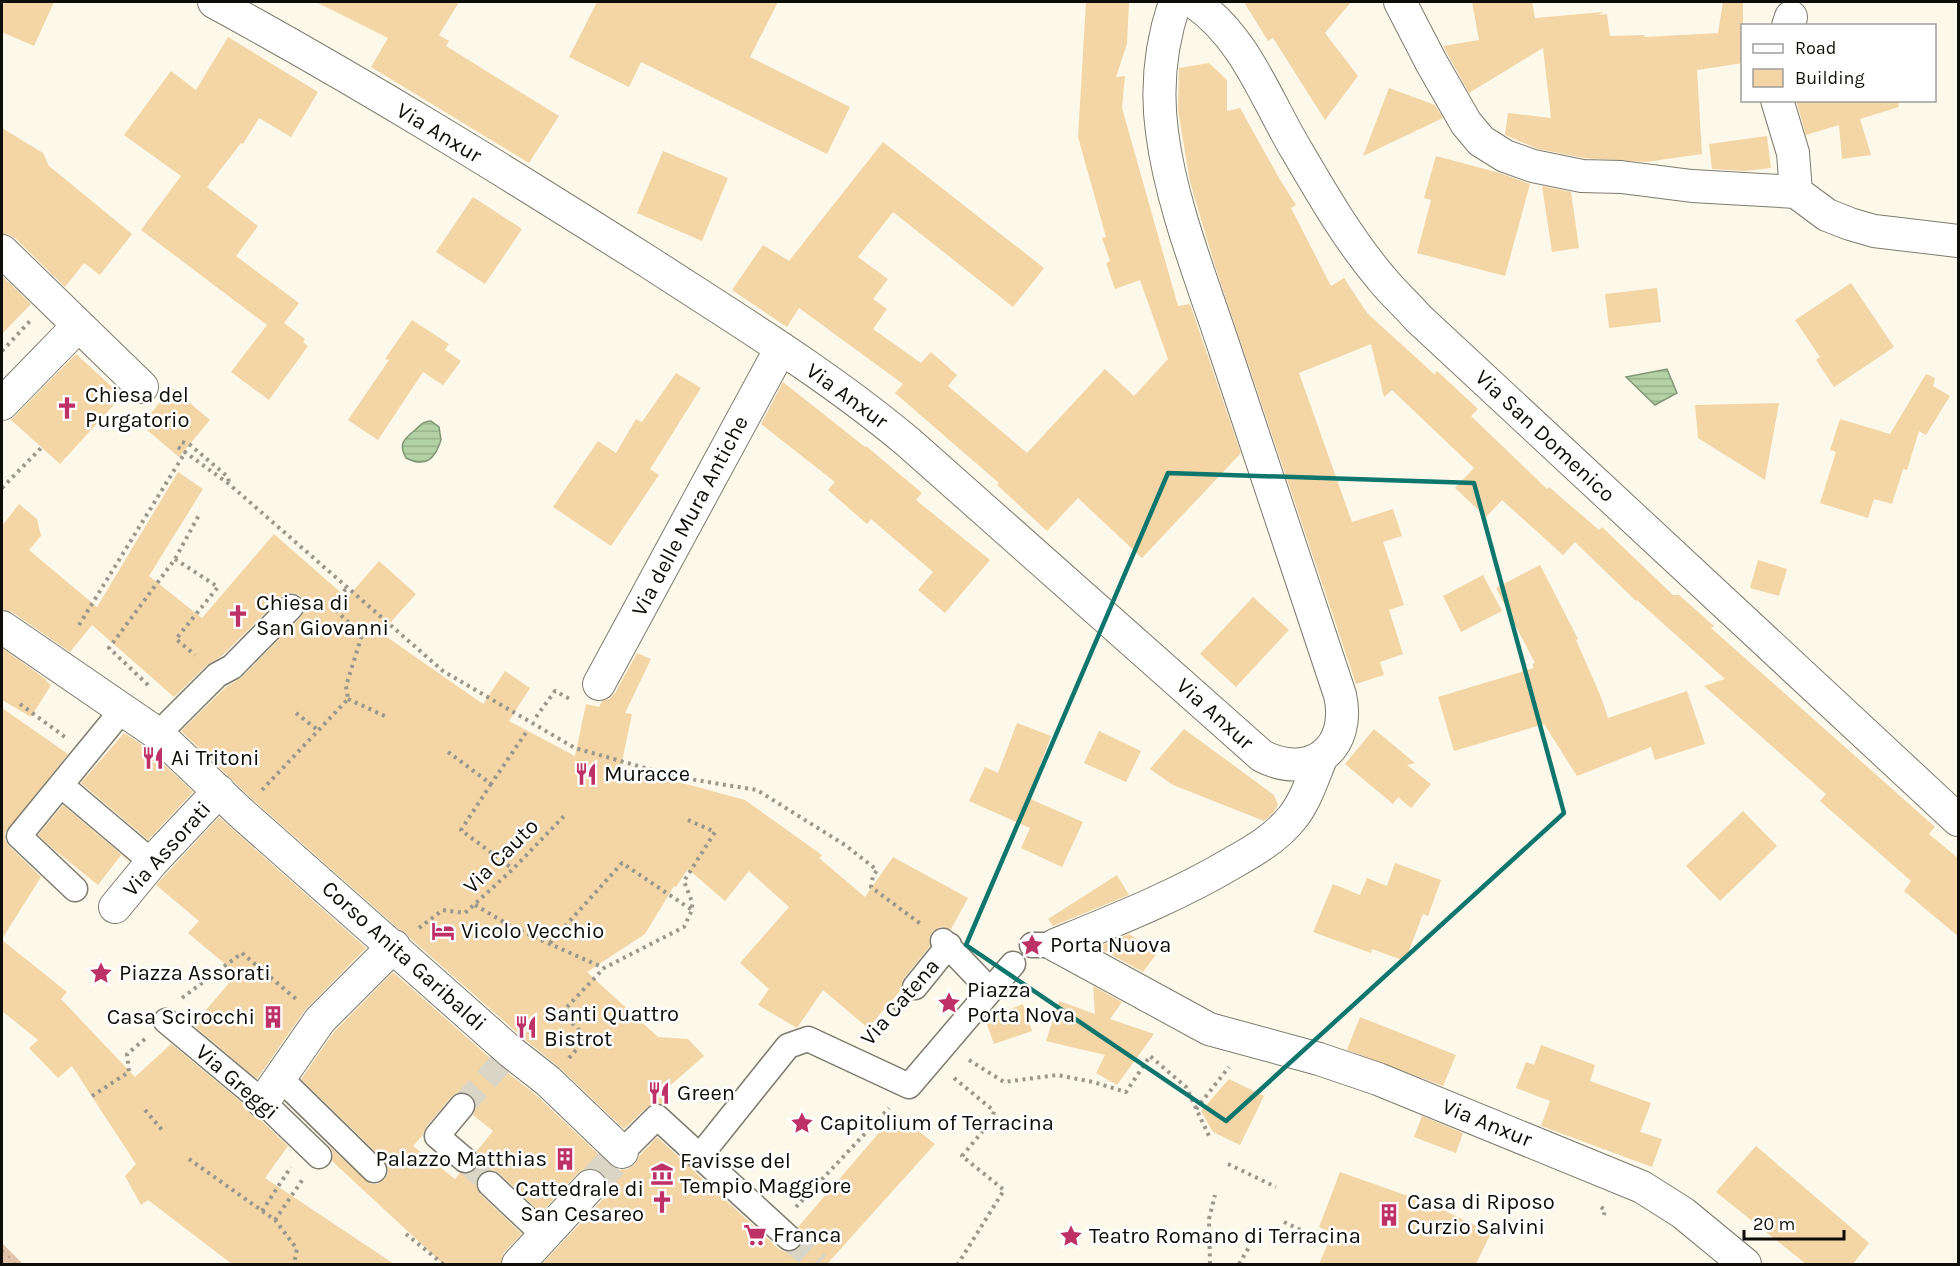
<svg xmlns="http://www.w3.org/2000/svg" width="1960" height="1266" viewBox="0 0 1960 1266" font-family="Karla,sans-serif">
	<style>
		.park { fill: url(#park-dots) }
		.water { fill: url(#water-rules); stroke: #819675; stroke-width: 1.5 }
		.building { fill: #f4d5a6; fill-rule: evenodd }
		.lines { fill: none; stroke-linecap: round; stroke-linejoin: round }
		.pedestrian-tunnel { stroke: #d9d6c8; stroke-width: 24; stroke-dasharray: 24 12; stroke-linecap: butt }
		.minor-tunnel { stroke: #d9d6c8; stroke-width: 32; stroke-dasharray: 32 16; stroke-linecap: butt }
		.pedestrian-casing { stroke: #7e7b6e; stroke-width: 27 }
		.minor-casing { stroke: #7e7b6e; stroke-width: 34 }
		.path { stroke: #9a978c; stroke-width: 4; stroke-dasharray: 3 4.5; stroke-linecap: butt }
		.pedestrian { stroke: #fff; stroke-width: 24 }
		.minor { stroke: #fff; stroke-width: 32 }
		.marked { fill: none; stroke: #0f766e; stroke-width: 4.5; stroke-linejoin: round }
		.labels { text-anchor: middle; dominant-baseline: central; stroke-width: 5; stroke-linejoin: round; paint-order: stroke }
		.street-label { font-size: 22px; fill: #0e0d08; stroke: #fff }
		.poi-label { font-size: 22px; fill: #0e0d08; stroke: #fff; text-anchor: start }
	</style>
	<defs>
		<pattern id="park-dots" width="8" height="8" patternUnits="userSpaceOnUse" patternTransform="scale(1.5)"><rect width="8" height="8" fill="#e3c3aa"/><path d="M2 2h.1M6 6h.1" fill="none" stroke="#c2a691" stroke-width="1.8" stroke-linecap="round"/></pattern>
		<pattern id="water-rules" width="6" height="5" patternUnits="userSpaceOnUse" patternTransform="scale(1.5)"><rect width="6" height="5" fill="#b2d1a4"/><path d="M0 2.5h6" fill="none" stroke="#98b28c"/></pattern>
	</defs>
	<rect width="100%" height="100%" fill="#fdf9ea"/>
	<path class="park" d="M 2,1243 L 23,1264 L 2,1264 Z"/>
	<path class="water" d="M 1667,369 L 1677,393 L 1655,405 L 1626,377 Z
		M 431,421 L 439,427 L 441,440 C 435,459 426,468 406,458 C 398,444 404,439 415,430 C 421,425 423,421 431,421 Z"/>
	<path class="building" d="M 2,2 L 54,2 L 34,46 L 2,32 Z
		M 316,2 L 459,2 L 439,35 L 449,41 L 446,46 L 559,116 L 529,163 L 371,67 L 388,38 Z
		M 597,2 L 778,2 L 750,57 L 850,107 L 827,154 L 641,62 L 629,87 L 569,57 Z
		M 1086,2 L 1129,2 L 1127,44 L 1116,77 L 1125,76 L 1122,108 L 1178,306 L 1190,304 L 1241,453 L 1142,558 L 1078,498 L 1047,531 L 997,485 L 999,483 L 895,393 L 903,384 L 799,308 L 787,327 L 732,290 L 763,245 L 789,261 L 883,142 L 1044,268 L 1013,307 L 893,212 L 858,257 L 888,279 L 873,299 L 887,309 L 873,329 L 921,363 L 931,352 L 957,375 L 948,386 L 1027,453 L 1105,369 L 1134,396 L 1168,359 L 1140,280 L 1115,289 L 1106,263 L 1110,261 L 1102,238 L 1106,237 L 1078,137 Z
		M 1244,2 L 1351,2 L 1325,33 L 1358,76 L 1325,120 L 1273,38 L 1268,41 Z
		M 1472,2 L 1532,2 L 1535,18 L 1603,12 L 1599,15 L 1607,14 L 1610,36 L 1644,35 L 1645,37 L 1718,33 L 1723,2 L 1743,2 L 1743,63 L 1697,70 L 1702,154 L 1646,162 L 1584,158 L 1538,149 L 1505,135 L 1508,113 L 1551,118 L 1543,48 L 1469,93 L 1443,46 L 1479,40 Z
		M 228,37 L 318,92 L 291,137 L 259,118 L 243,144 L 241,143 L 207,187 L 258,226 L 236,256 L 299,303 L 284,323 L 305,339 L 303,342 L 308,346 L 269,400 L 231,372 L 267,325 L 141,230 L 181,176 L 124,135 L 171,71 L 196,90 Z
		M 1209,63 L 1227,80 L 1227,111 L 1240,108 L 1279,178 L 1296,205 L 1291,208 L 1331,286 L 1344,278 L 1367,313 L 1434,374 L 1437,371 L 1478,409 L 1471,416 L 1547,489 L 1549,487 L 1599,530 L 1602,527 L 1673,595 L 1679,595 L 1714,626 L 1711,628 L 1935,827 L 1929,834 L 1959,859 L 1959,937 L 1904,891 L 1911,881 L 1820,801 L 1826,794 L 1704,686 L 1725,679 L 1637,600 L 1636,601 L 1575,542 L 1563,555 L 1502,500 L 1486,517 L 1455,488 L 1474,468 L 1392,390 L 1384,397 L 1371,344 L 1299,373 L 1352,522 L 1393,509 L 1402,536 L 1383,542 L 1404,605 L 1389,610 L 1403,654 L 1380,662 L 1384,675 L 1356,684 L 1214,263 L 1190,182 L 1178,110 L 1179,68 Z
		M 1389,88 L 1435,105 L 1443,118 L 1363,156 Z
		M 1796,100 L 1898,100 L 1899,107 L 1860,119 L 1871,155 L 1842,159 L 1839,125 L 1806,135 Z
		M 2,128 L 43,153 L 49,166 L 132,234 L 100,275 L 84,263 L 65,287 L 15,238 L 7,234 L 2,234 Z
		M 1767,136 L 1771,168 L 1745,171 L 1712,169 L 1709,144 Z
		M 663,151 L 728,178 L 702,241 L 637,213 Z
		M 1436,156 L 1500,173 L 1530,184 L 1505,276 L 1417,253 L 1431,200 L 1424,198 Z
		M 1542,186 L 1571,192 L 1579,248 L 1552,252 Z
		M 473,197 L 522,229 L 485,284 L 436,252 Z
		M 2,276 L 31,304 L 2,334 Z
		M 1851,283 L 1894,347 L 1834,387 L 1816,360 L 1820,357 L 1795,320 Z
		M 1657,288 L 1661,322 L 1609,328 L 1605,294 Z
		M 412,320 L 449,344 L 445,350 L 461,361 L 443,385 L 423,372 L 378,440 L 348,420 L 389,360 L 385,359 Z
		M 76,354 L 122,396 L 60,464 L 11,420 Z
		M 676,373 L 701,388 L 650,469 L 659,475 L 611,546 L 553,507 L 598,441 L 616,453 L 636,419 L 642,422 Z
		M 1926,374 L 1935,378 L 1933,386 L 1950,396 L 1926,435 L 1919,431 L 1907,470 L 1903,469 L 1892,504 L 1874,499 L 1868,518 L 1820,503 L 1836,452 L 1830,450 L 1840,419 L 1890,434 Z
		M 783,382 L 865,447 L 866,446 L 922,493 L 916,500 L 990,560 L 945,613 L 918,590 L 933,572 L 871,519 L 867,524 L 828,490 L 835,482 L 761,424 Z
		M 172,388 L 210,420 L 179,457 L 141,425 Z
		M 1779,403 L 1765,480 L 1698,438 L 1695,405 Z
		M 178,472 L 203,489 L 149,576 L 202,618 L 274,534 L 347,598 L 379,561 L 416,594 L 381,633 L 483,704 L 505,671 L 530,688 L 509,721 L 575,756 L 586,704 L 599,707 L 602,701 L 609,699 L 615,693 L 637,653 L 651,659 L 625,713 L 632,714 L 620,771 L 690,785 L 745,800 L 822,855 L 819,858 L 865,897 L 893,857 L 968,898 L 951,929 L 940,927 L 933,931 L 929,938 L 930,946 L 904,978 L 901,990 L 868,1028 L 823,990 L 797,1028 L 758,1005 L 769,989 L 740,963 L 789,907 L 749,871 L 725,901 L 688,869 L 676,887 L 674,886 L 645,934 L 587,972 L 658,1037 L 688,1039 L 704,1056 L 665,1090 L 671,1097 L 661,1104 L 654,1103 L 647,1107 L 624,1129 L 560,1068 L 523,1038 L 410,938 L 406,933 L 399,929 L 252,799 L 181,731 L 226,687 L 242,677 L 301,617 L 305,611 L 305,604 L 301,596 L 294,593 L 287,593 L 281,597 L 223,655 L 207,665 L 174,697 L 92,625 L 70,652 L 12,612 L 2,609 L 2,526 L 19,504 L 37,519 L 41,536 L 29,550 L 97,607 Z
		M 1758,560 L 1787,569 L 1779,596 L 1750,588 Z
		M 1540,565 L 1578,639 L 1576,640 L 1601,697 L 1608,718 L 1687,691 L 1705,744 L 1655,760 L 1651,747 L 1577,776 L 1544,724 L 1454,751 L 1438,697 L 1534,668 L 1532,664 L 1535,663 L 1496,588 Z
		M 1483,575 L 1502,611 L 1461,632 L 1443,596 Z
		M 1253,597 L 1289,630 L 1236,687 L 1200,654 Z
		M 2,648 L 47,680 L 46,681 L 51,685 L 31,717 L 2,700 Z
		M 2,708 L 68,754 L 5,833 L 5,840 L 9,846 L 41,877 L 2,939 Z
		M 1017,723 L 1051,736 L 1028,798 L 1083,822 L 1062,867 L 1021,848 L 1030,828 L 969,801 L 985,767 L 998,773 Z
		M 1184,729 L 1274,795 L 1278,805 L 1273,813 L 1264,821 L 1173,785 L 1150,769 Z
		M 1374,729 L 1415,763 L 1407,765 L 1431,784 L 1411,808 L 1398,797 L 1393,804 L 1345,764 Z
		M 1099,731 L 1141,751 L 1126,782 L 1084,763 Z
		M 124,733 L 147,748 L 193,792 L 148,840 L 81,783 Z
		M 63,805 L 129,861 L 129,862 L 121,855 L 98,885 L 57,852 L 38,835 Z
		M 1743,811 L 1777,846 L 1720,901 L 1686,866 Z
		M 219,817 L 366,948 L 305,1010 L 257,1079 L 193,1025 L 237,974 L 188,933 L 199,921 L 156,885 Z
		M 1395,863 L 1441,880 L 1428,916 L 1423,914 L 1405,961 L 1372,949 L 1371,953 L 1313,932 L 1333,884 L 1360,895 L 1367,878 L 1387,886 Z
		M 1117,875 L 1129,895 L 1053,926 L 1048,919 Z
		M 1129,934 L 1157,953 L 1143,972 L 1097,947 Z
		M 2,940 L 67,992 L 61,999 L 135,1077 L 171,1044 L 175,1047 L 246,1106 L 252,1116 L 261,1120 L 288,1146 L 265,1178 L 394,1264 L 232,1264 L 148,1200 L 141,1205 L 125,1176 L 136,1164 L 72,1066 L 58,1078 L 29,1048 L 38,1040 L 2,1011 Z
		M 393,972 L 499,1066 L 536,1095 L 610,1165 L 618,1170 L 628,1169 L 635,1164 L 640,1155 L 657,1137 L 779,1249 L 785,1252 L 794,1251 L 800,1247 L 803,1240 L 803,1234 L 798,1227 L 896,1113 L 935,1144 L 827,1264 L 542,1264 L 604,1198 L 608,1189 L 607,1180 L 602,1172 L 593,1168 L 584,1169 L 577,1174 L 541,1213 L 499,1173 L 493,1170 L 485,1171 L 480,1174 L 476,1181 L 477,1189 L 480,1194 L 522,1234 L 504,1252 L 501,1264 L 443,1264 L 332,1161 L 333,1153 L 329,1146 L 370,1184 L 377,1184 L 384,1180 L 388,1173 L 387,1166 L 384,1160 L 301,1079 L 334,1032 ZM 458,1092 L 465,1092 L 472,1095 L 476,1102 L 476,1108 L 473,1115 L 493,1131 L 476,1152 L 479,1162 L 476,1169 L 469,1174 L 460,1173 L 455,1179 L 413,1146 L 423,1135 L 426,1127 L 451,1097 Z
		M 1093,986 L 1122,1002 L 1110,1019 L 1154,1034 L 1117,1085 L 1096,1073 L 1105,1055 L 1046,1041 L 1059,1001 L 1095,1014 Z
		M 1023,1004 L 1032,1031 L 994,1044 L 985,1019 Z
		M 1360,1017 L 1456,1055 L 1443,1086 L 1347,1050 Z
		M 1541,1045 L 1595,1065 L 1590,1081 L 1651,1103 L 1640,1132 L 1662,1139 L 1652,1167 L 1541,1126 L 1550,1101 L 1516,1088 L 1526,1062 L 1534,1065 Z
		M 1229,1079 L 1264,1096 L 1240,1145 L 1213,1132 L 1201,1111 Z
		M 1422,1116 L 1463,1133 L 1456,1153 L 1414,1137 Z
		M 1756,1146 L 1869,1243 L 1853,1264 L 1806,1264 L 1716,1192 Z
		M 1340,1172 L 1431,1204 L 1491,1233 L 1476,1264 L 1319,1264 L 1332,1234 L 1319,1227 Z"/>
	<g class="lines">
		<path class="pedestrian-tunnel" d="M 462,1106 L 511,1052
			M 465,1160 L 490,1184
			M 789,1238 L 818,1264"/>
		<path class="minor-tunnel" d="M 590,1186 L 622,1152"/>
		<g class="pedestrian-casing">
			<path id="pedestrian" d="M 158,734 L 217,675 L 232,667 L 291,607
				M 61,785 L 152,862
				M 75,889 L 19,836 L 123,709
				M 943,941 L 990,990
				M 1032,945 L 1055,945
				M 915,987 L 949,945
				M 166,1021 L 263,1102 L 319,1156
				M 281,1079 L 374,1170
				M 462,1106 L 437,1136 L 465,1160
				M 622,1152 L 657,1117 L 789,1238
				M 699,1157 L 788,1046 L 808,1039 L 909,1086 L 1013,964
				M 490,1184 L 545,1236"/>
		</g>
		<g class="minor-casing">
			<path id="minor" d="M 214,2 C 361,82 505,171 647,261 C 736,319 827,374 908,442 L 1262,756 C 1311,781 1352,748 1340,695 C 1302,580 1264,465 1225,350 C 1202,280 1171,204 1162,132 C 1156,88 1161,43 1175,2
				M 1194,2 C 1246,38 1265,98 1297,151 C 1323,195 1348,239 1381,278 C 1392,292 1406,304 1418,318 L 1958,820
				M 1400,2 L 1431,62 L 1466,123 L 1481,141 L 1505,156 L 1533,166 L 1582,176 L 1621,177 L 1692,186 L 1796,192 L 1827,215 L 1850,224 L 1874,231 L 1958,241
				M 1788,26 L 1791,17
				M 1777,100 L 1793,153 L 1796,192
				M 2,251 L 142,387
				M 2,404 L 78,326
				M 2,627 L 158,734 L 240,812 L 511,1052 L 548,1081 L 622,1152
				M 599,684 L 781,348
				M 1322,756 C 1313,777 1306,801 1292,818 C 1276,838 1255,850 1234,862 C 1177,896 1116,920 1055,945 L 1209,1029 L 1319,1059 L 1378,1079 L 1642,1187 L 1683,1213 L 1745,1264
				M 115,907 L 152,862 L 219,791
				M 263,1102 L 320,1020 L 394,946
				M 518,1264 L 590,1186"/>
		</g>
		<path class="path" d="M 2,351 L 30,321
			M 182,442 L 189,444 L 228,477 L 229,483
			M 178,447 L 229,484 L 443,671 L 575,748 L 677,777 L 757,790 L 845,845 L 877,870 L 873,876 L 871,887 L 922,925
			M 2,488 L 42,447
			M 175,559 L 218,587 L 176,639 L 195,655
			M 79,625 L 186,451
			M 148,685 L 109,648 L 175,559 L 199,515
			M 348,699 L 387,717
			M 20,704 L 65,737
			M 296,713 L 319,731
			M 536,717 L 555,691 L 570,699
			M 448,752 L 491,784 L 527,731
			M 491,784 L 461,830 L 513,869
			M 262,790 L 348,699 L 346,686 L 362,635 L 330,605 L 347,588
			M 475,905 L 514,928 L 604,968
			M 419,928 L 443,910 L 465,913 L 513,869 L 566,814
			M 550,943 L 622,863 L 692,910
			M 182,998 L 242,953 L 296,999
			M 869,1038 L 896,1007
			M 569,1058 L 587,1038 L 565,1016 L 566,1008 L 604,968 L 684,927 L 692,910 L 692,902 L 684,881 L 715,832 L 688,820
			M 969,1060 L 1004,1082 L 1057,1075 L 1093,1082 L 1126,1092 L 1150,1056 L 1186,1087 L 1209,1136
			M 954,1078 L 994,1111 L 992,1120 L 962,1156 L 1004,1190 L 958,1264
			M 92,1096 L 129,1072 L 127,1054 L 145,1039
			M 1196,1109 L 1229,1067
			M 145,1110 L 163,1131
			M 189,1159 L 275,1220 L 297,1249 L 294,1264
			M 1228,1164 L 1276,1187
			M 796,1207 L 889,1108
			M 1601,1207 L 1605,1210 L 1604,1215
			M 262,1211 L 291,1167
			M 275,1220 L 303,1179
			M 1284,1222 L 1328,1243
			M 406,1234 L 443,1264
			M 1210,1264 L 1209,1219 L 1215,1195
			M 1239,1264 L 1261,1227"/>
		<use href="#pedestrian" class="pedestrian"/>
		<use href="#minor" class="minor"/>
	</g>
	<path class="marked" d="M 1168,473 L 1474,483 L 1564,813 L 1226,1121 L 966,945 Z"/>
	<defs>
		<g id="church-bare" transform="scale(1.8)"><path d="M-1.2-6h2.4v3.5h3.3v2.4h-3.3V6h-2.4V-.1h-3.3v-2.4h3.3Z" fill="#bd3167" stroke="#fff" stroke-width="2.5" paint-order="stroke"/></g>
		<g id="restaurant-bare" transform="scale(1.8)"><path d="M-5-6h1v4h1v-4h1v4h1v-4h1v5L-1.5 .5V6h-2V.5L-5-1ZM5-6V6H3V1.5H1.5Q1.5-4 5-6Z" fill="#bd3167" stroke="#fff" stroke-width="2.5" paint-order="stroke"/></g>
		<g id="hotel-bare" transform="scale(1.8)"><path d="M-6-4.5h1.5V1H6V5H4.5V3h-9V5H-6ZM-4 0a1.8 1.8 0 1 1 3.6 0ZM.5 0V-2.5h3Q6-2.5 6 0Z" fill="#bd3167" stroke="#fff" stroke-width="2.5" paint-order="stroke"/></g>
		<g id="sight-bare" transform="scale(1.8)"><path d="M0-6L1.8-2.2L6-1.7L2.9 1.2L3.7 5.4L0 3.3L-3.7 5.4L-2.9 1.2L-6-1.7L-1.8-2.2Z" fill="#bd3167" stroke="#fff" stroke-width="2.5" paint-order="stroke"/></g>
		<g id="building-bare" transform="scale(1.8)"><path d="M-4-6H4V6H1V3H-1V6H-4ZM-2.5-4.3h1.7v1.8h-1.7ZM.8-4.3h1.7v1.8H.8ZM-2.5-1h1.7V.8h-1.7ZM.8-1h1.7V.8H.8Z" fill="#bd3167" stroke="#fff" stroke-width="2.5" paint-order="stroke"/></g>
		<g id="museum-bare" transform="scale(1.8)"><path d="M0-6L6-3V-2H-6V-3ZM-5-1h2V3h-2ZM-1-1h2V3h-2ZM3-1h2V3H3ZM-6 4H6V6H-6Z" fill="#bd3167" stroke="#fff" stroke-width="2.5" paint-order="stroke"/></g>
		<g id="supermarket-bare" transform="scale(1.8)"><path d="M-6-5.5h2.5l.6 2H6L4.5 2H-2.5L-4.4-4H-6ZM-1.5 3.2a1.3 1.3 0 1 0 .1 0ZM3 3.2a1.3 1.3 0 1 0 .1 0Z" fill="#bd3167" stroke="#fff" stroke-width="2.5" paint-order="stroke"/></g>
	</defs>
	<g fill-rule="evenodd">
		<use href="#church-bare" x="67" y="408"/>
		<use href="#church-bare" x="238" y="616"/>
		<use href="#restaurant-bare" x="153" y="758"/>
		<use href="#restaurant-bare" x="586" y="774"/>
		<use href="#hotel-bare" x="443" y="931"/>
		<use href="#sight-bare" x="1032" y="945"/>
		<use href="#sight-bare" x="101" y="973"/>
		<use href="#sight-bare" x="949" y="1003"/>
		<use href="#building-bare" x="273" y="1017"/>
		<use href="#restaurant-bare" x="526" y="1027"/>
		<use href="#restaurant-bare" x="659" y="1093"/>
		<use href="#sight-bare" x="802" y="1123"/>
		<use href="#building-bare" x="565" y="1159"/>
		<use href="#museum-bare" x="662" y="1174"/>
		<use href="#church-bare" x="662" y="1202"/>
		<use href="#building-bare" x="1389" y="1215"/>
		<use href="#supermarket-bare" x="755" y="1235"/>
		<use href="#sight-bare" x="1071" y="1236"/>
	</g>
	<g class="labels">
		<g class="street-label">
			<text transform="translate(439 133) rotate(31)">Via Anxur</text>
			<text transform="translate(847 396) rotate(36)">Via Anxur</text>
			<text transform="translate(1545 436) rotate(43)">Via San Domenico</text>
			<text transform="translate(690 516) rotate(-62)">Via delle Mura Antiche</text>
			<text transform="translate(1215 714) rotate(42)">Via Anxur</text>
			<text transform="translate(167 849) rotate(-48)">Via Assorati</text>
			<text transform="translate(501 856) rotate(-45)">Via Cauto</text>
			<text transform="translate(404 956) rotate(42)">Corso Anita Garibaldi</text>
			<text transform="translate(900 1002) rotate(-49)">Via Catena</text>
			<text transform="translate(237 1082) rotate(41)">Via Greggi</text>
			<text transform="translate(1487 1123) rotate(22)">Via Anxur</text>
		</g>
		<g class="poi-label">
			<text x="85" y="395">Chiesa del<tspan x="85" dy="25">Purgatorio</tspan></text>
			<text x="256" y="603">Chiesa di<tspan x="256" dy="25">San Giovanni</tspan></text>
			<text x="171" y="758">Ai Tritoni</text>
			<text x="604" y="774">Muracce</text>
			<text x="461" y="931">Vicolo Vecchio</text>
			<text x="1050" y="945">Porta Nuova</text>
			<text x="119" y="973">Piazza Assorati</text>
			<text x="967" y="990">Piazza<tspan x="967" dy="25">Porta Nova</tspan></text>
			<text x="544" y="1014">Santi Quattro<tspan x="544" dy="25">Bistrot</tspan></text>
			<text x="255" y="1017" text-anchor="end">Casa Scirocchi</text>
			<text x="677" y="1093">Green</text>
			<text x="820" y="1123">Capitolium of Terracina</text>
			<text x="547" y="1159" text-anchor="end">Palazzo Matthias</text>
			<text x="680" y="1161">Favisse del<tspan x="680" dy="25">Tempio Maggiore</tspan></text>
			<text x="644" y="1189" text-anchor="end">Cattedrale di<tspan x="644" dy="25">San Cesareo</tspan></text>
			<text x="1407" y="1202">Casa di Riposo<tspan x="1407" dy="25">Curzio Salvini</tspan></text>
			<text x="773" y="1235">Franca</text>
			<text x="1089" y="1236">Teatro Romano di Terracina</text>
		</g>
	</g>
	<rect width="1960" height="1266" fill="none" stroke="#0e0d08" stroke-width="6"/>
	<rect x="1741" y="24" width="195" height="78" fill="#ffffff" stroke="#9f9e9c" stroke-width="1.5"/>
	<rect x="1753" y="44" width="30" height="9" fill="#ffffff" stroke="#9f9e9c" stroke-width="1.5"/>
	<text x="1795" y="54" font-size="18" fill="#0e0d08">Road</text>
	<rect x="1753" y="69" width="30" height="18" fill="#f4d5a6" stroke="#9f9e9c" stroke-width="1.5"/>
	<text x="1795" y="84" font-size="18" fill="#0e0d08">Building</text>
	<path d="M1744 1230v9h100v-9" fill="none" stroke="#0e0d08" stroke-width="3"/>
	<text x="1753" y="1230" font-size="18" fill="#0e0d08" stroke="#ffffff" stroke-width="4.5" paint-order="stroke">20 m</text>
</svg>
